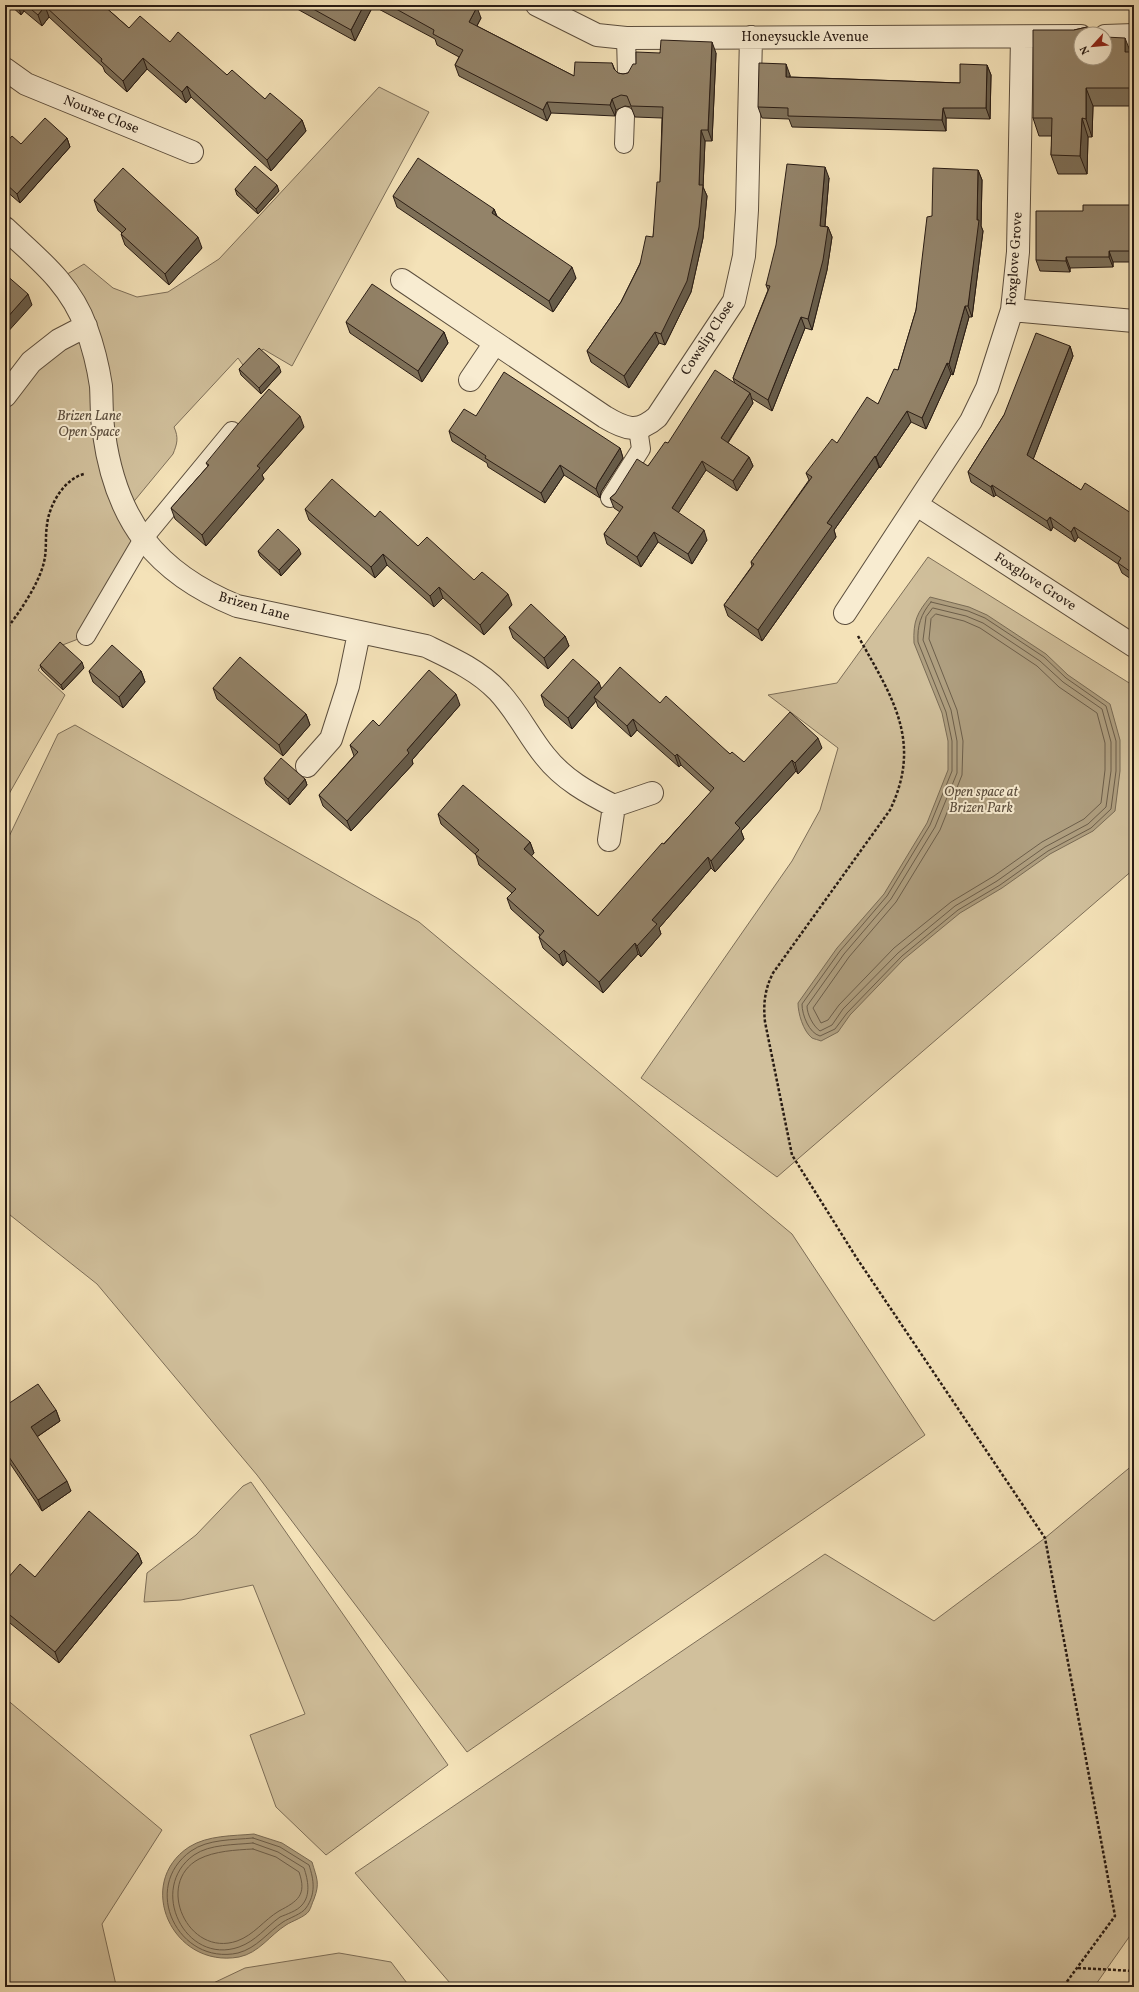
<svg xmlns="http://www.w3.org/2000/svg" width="1139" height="1992" viewBox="0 0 1139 1992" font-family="Vollkorn,serif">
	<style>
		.green { fill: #d1c09c; stroke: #7d6e58 }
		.water { fill: #af9f80; stroke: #796b55 }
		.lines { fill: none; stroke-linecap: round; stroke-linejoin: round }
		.shore { stroke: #6c5e4a; stroke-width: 1 }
		.lane-casing { stroke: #5c4e3d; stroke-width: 20 }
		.street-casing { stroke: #5c4e3d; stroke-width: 24 }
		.path { stroke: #291c14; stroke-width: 2.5; stroke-dasharray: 3 2; stroke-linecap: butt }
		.lane { stroke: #f8ecd1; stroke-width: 18 }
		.street { stroke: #f8ecd1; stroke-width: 22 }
		.wall { fill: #7e715a; stroke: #291c14 }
		.shaded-wall { fill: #675c4a; stroke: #291c14 }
		.building { fill: #938369; stroke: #291c14 }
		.labels { text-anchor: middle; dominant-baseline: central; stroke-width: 4; stroke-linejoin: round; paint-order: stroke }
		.street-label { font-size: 14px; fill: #291c14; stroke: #f8ecd1 }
		.park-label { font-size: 14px; font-style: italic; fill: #5b4d3d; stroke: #f8ecd1 }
	</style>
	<rect width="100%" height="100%" fill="#f4e2b8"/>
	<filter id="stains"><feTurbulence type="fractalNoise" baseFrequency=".005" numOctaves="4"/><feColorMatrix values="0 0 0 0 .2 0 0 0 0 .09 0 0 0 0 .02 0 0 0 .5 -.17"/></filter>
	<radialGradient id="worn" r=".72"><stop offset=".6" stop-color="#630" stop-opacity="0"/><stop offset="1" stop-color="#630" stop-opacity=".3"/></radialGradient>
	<path class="green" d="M 379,87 L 429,112 L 292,366 L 263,349 L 245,368 L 238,358 L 174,427 C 179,438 177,444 173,454 L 126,511 L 143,539 L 86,636 L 60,646 L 38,670 L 65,695 L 5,801 L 5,396 L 86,326 L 59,279 L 84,264 L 113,288 L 137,297 L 168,292 L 219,259 Z
		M 928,557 L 1134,686 L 1134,869 L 777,1177 L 641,1078 L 792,861 L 820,810 L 838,748 L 768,695 L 837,683 Z
		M 75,725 L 419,922 L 792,1234 L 925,1435 L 467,1752 L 257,1475 L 97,1284 L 5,1211 L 5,845 L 58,734 Z
		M 1134,1464 L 1134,1930 L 1094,1987 L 456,1987 L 450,1983 L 355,1873 L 825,1554 L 934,1621 L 1045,1538 Z
		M 251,1482 L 448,1765 L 326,1855 L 276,1807 L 250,1735 L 305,1714 L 253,1585 L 181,1600 L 144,1602 L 147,1573 L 196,1535 L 243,1486 Z
		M 5,1698 L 162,1830 L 102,1924 L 116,1985 L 119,1987 L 5,1987 Z
		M 339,1953 L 391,1962 L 410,1987 L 205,1987 L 245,1968 Z"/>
	<path class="water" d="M 930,597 L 969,607 L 987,615 L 1046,654 L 1068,675 L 1110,704 L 1120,740 L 1120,771 L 1115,811 L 1093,831 L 1050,854 L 1002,888 L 960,913 L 904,959 L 850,1015 L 838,1032 L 821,1041 C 819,1040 814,1039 812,1038 C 803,1031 798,1013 798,1003 L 837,948 L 884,894 L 927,823 L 948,770 L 948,741 L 942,713 L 914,643 C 913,621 917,613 930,597 Z
		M 254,1834 L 282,1843 L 312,1862 C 317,1879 320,1883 314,1899 C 312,1903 311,1908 309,1911 C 305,1917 292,1921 286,1925 C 270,1935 259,1953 239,1957 C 172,1969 134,1883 189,1847 C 208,1835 233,1836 254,1834 Z"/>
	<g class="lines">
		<path class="shore" d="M 931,602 L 968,611 L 985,618 L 1044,657 L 1066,678 L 1106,706 L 1116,741 L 1116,771 L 1111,809 L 1091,828 L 1048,851 L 1000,885 L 958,910 L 902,956 L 847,1013 L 835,1029 L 820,1036 C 809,1033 802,1015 802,1004 L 840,951 L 887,896 L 930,825 L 952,771 L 952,741 L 946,712 L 918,642 C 917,626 921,614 931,602 Z
			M 933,608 L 966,616 L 983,623 L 1040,661 L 1063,682 L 1102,709 L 1111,742 L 1111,771 L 1106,807 L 1088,824 L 1045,847 L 997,881 L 955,906 L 898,953 L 843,1009 L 832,1025 L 820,1031 C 813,1026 807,1014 807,1006 L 844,954 L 891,899 L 935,827 L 957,773 L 957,741 L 951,710 L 923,640 L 926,617 Z
			M 936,614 L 964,621 L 980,628 L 1037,666 L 1059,687 L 1097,713 L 1105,743 L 1105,770 L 1101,803 L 1084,819 L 1042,842 L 994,876 L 951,902 L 894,948 L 839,1005 L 828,1020 L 821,1023 L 813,1008 L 849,957 L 896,902 L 940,830 L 962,775 L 963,741 L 957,710 L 929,639 L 931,619 Z
			M 253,1838 L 280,1847 L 309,1865 C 314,1880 316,1894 306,1908 C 302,1914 289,1918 283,1922 C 268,1932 257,1948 238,1953 C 178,1966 140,1887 191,1851 C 208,1839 233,1840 253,1838 Z
			M 253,1843 L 278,1852 L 304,1868 C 308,1880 311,1895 302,1905 C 297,1911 287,1914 280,1917 C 266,1927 256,1941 239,1947 C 185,1966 147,1888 194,1855 C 210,1844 234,1845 253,1843 Z
			M 253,1849 L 276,1857 L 299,1872 C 307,1895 298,1901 279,1911 C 264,1920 254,1935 237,1941 C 188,1958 154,1883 199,1859 C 215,1851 235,1850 253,1849 Z"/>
		<g class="lane-casing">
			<path id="lane" d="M 626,38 L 627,75
				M 624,144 L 625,116
				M 610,498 L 641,449 L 638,428
				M 86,636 L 143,539 L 232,431"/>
		</g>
		<g class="street-casing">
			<path id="street" d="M 537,5 L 597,35 L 626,38 L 1081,36
				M 1105,36 L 1134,35
				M 5,69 L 26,84 L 192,152
				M 5,228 C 38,259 70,283 86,327 C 93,346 98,366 101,386 C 102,402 101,418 104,434 C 116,521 156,573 237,606 L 426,646 C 451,658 478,670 498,691 C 517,711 528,735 545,756 C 563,779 588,793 614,806 L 609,840
				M 402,280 L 605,417 C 625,429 638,434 657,417 L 734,301 L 744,256 L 747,210 L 751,37
				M 1012,310 L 1134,321
				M 470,380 L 495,343
				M 5,396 L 31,362 L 59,340 L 86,326
				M 917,505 L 1134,646
				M 845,613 L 971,421 L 987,388 L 1012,310 L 1018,252 L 1022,37
				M 307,766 L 331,739 L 348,686 L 359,633
				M 614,806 L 652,793"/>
		</g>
		<path class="path" d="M 5,631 C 19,613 39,584 44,562 C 47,550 45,537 47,525 C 49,505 64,479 84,474
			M 858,636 C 892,697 923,741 890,810 L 773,973 C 765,989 763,1003 765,1022 L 792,1155 L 856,1257 L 1045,1538 L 1115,1916 L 1063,1987
			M 1078,1968 L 1134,1971"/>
		<use href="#lane" class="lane"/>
		<use href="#street" class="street"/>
	</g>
	<path class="wall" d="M 10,5 L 103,5 L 129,28 L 170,42 L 227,75 L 265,99 L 302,120 L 306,131 L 271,171 L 191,97 L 186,103 L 147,69 L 127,92 L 105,72 L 103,67 L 49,17 L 42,26 L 24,11 L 21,15 Z
		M 290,5 L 472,5 L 481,18 L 477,26 L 574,76 L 612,63 L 615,70 L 618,73 L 623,74 L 628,73 L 636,64 L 660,53 L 716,53 L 712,141 L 705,141 L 703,187 L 707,196 L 703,238 L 691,292 L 665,345 L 659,343 L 629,388 L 591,362 L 587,351 L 621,302 L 653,237 L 660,182 L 662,118 L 635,117 L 631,107 L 625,106 L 616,110 L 615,116 L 551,113 L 547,121 L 459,76 L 455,65 L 459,57 L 437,45 L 435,39 L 373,6 L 355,41 Z
		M 1087,27 L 1090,34 L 1081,34 L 1131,52 L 1134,52 L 1134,106 L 1093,106 L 1092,137 L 1088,137 L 1087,174 L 1058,174 L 1051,155 L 1052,136 L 1039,136 L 1033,118 L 1074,30 Z
		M 987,65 L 991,75 L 990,119 L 946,118 L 946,131 L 792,127 L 789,119 L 762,118 L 758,107 L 790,75 L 790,77 L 960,83 Z
		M 67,138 L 70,147 L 20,203 L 5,190 L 5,144 L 21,144 Z
		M 978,170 L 982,180 L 981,226 L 983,231 L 972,317 L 969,317 L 953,375 L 951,374 L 926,429 L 911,422 L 880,468 L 879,467 L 834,530 L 836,537 L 762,641 L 728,616 L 724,605 L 752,566 L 751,562 L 809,480 L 806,473 L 837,443 L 878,404 L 898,370 L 916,310 L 932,216 Z
		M 829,178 L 825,226 L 828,227 L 832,237 L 827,270 L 812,330 L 805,328 L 772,411 L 751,398 L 753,403 L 728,443 L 749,457 L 753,466 L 737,491 L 706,470 L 678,513 L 707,540 L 692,564 L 658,542 L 641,567 L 607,544 L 604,534 L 620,512 L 614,508 L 610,498 L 648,466 L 668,443 L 735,384 L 733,378 L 768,290 L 766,285 Z
		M 235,189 L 279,191 L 258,214 L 237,195 Z
		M 393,196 L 494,209 L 497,216 L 576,278 L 553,312 L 397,207 Z
		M 94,200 L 202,248 L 169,285 L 125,245 L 121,234 L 122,233 L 98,211 Z
		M 1134,205 L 1134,262 L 1113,262 L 1113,267 L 1070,268 L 1070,272 L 1040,271 L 1036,260 L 1083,211 Z
		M 346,322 L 444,332 L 448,343 L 422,382 L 350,333 Z
		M 1070,346 L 1073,356 L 1033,459 L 1081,490 L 1134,515 L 1134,581 L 1122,573 L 1118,564 L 1078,537 L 1075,542 L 1053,527 L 1051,531 L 996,495 L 994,497 L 971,482 L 968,472 L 1004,415 Z
		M 239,369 L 281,372 L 261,394 L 241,375 Z
		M 476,416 L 620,448 L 623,458 L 601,492 L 600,498 L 564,475 L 545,503 L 488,467 L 487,463 L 452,441 L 449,431 Z
		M 304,427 L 262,475 L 264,479 L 206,546 L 175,519 L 171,508 L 208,466 L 206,463 Z
		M 305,509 L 375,517 L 418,546 L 512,605 L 484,635 L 443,598 L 434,607 L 387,565 L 375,578 L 309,520 Z
		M 258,551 L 301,554 L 281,576 L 260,556 Z
		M 509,627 L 565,636 L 569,646 L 548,669 L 513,638 Z
		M 40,665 L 84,668 L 63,690 L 42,670 Z
		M 89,671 L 141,671 L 145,682 L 123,708 L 93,682 Z
		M 213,688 L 306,714 L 310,725 L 283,756 L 217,699 Z
		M 602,688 L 660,703 L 730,754 L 744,762 L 822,748 L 798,774 L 796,771 L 741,831 L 744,839 L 715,872 L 711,868 L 659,928 L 661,934 L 641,957 L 638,954 L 603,993 L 567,961 L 563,966 L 543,948 L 539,937 L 540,935 L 511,909 L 507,898 L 512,893 L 479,865 L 476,855 L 441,824 L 438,814 L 530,842 L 534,853 L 531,856 L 598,916 L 711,792 L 681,765 L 679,767 L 637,730 L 631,737 L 598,707 L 596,701 L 572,729 L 545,706 L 541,695 Z
		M 460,705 L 412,760 L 413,764 L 351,831 L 323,806 L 319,795 L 354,756 L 350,745 L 379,726 Z
		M 264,778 L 305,779 L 307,785 L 290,805 L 266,784 Z
		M 5,1406 L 56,1410 L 60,1421 L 37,1437 L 71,1491 L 42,1511 L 5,1456 Z
		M 138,1553 L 142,1563 L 59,1663 L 5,1619 L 5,1578 L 7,1579 L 35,1577 Z"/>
	<path class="shaded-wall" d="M 18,5 L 22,5 L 24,11 L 21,15 Z
		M 364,5 L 373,5 L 373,6 L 355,41 L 351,30 Z
		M 45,6 L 49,17 L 42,26 L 38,15 Z
		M 477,7 L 481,18 L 473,33 L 469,22 Z
		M 1087,27 L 1090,34 L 1087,34 Z
		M 1125,38 L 1132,56 L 1125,52 Z
		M 712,42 L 716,53 L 712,141 L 708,130 Z
		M 143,58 L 147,69 L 127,92 L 123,81 Z
		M 786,64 L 790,75 L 789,88 L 786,77 Z
		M 987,65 L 991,75 L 990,119 L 986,108 Z
		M 187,86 L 191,97 L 186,103 L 182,92 Z
		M 1086,88 L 1093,106 L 1092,137 L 1086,119 Z
		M 612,99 L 616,110 L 615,116 L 610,105 Z
		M 547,102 L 551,113 L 547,121 L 543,110 Z
		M 943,108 L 946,118 L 946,131 L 942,120 Z
		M 1082,118 L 1088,137 L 1087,174 L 1080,156 Z
		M 302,120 L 306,131 L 271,171 L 267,160 Z
		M 701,130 L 705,141 L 703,187 L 707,196 L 703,238 L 691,292 L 665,345 L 661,334 L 699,185 Z
		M 67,138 L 70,147 L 20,203 L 17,194 Z
		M 825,167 L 829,178 L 824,236 L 820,226 Z
		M 978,170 L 982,180 L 981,226 L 983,231 L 972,317 L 968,306 L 977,220 Z
		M 277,185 L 279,191 L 258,214 L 256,209 Z
		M 494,209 L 498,220 L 492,213 Z
		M 828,227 L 832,237 L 827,270 L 812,330 L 808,319 Z
		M 198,237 L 202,248 L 169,285 L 165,274 Z
		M 1109,251 L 1113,262 L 1113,267 L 1109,257 Z
		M 1066,257 L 1070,268 L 1070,272 L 1066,261 Z
		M 572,267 L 576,278 L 553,312 L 549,301 Z
		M 28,294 L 32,305 L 5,335 L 5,320 Z
		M 965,306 L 969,317 L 953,375 L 949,364 Z
		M 801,317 L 805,328 L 772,411 L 768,400 Z
		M 444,332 L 448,343 L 422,382 L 418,371 Z
		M 655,332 L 659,343 L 629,388 L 624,376 Z
		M 1070,346 L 1073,356 L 1031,465 L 1027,455 Z
		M 947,363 L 951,374 L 926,429 L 922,418 Z
		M 279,366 L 281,372 L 261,394 L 259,388 Z
		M 750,393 L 753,403 L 724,448 L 721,438 Z
		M 907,411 L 911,422 L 880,468 L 876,457 Z
		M 300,416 L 304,427 L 262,475 L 264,479 L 206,546 L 202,535 L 257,466 Z
		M 620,448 L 623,458 L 601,492 L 600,498 L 596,489 L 598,483 Z
		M 875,456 L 879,467 L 834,530 L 836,537 L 762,641 L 758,630 L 827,523 Z
		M 749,457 L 753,466 L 737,491 L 733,481 Z
		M 702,461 L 706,470 L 675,518 L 672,508 Z
		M 560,465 L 564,475 L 545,503 L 541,493 Z
		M 992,485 L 996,495 L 994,497 L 991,487 Z
		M 1050,517 L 1053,527 L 1051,531 L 1047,521 Z
		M 1074,527 L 1078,537 L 1075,542 L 1071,532 Z
		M 704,530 L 707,540 L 692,564 L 688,554 Z
		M 654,532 L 658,542 L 641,567 L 637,557 Z
		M 299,549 L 301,554 L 281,576 L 279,570 Z
		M 383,554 L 387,565 L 375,578 L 371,567 Z
		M 439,587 L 443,598 L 434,607 L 430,596 Z
		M 508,594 L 512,605 L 484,635 L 480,625 Z
		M 565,636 L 569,646 L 548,669 L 544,658 Z
		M 82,662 L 84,668 L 63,690 L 61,685 Z
		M 141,671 L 145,682 L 123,708 L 119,697 Z
		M 599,682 L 603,693 L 594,697 L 596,701 L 572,729 L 568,718 Z
		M 456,694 L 460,705 L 412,760 L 413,764 L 351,831 L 347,821 L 407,750 Z
		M 306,714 L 310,725 L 283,756 L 279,745 Z
		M 633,719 L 637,730 L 631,737 L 627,726 Z
		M 818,738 L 822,748 L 798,774 L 795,763 Z
		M 677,754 L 681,765 L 679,767 L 675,756 Z
		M 792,760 L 796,771 L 741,831 L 744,839 L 715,872 L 711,861 L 735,823 Z
		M 305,779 L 307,785 L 290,805 L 288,799 Z
		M 530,842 L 534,853 L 528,860 L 524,849 Z
		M 708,857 L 711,868 L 659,928 L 661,934 L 641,957 L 637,946 L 652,920 Z
		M 635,943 L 638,954 L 603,993 L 599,982 Z
		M 564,950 L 567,961 L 563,966 L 559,955 Z
		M 56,1410 L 60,1421 L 35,1438 L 31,1427 Z
		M 67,1481 L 71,1491 L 42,1511 L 38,1500 Z
		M 138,1553 L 142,1563 L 59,1663 L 55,1652 Z"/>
	<path class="building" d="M 26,5 L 103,5 L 129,28 L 140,16 L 170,42 L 178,32 L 227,75 L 232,70 L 265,99 L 270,93 L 302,120 L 267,160 L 187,86 L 182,92 L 143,58 L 123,81 L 101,61 L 102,59 L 45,6 L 38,15 Z
		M 306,5 L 364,5 L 351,30 Z
		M 389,5 L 472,5 L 477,7 L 469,22 L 574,76 L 575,62 L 612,63 L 614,69 L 618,73 L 623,74 L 628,73 L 633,64 L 636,64 L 636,52 L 660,53 L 661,40 L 712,42 L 708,130 L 701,130 L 699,185 L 703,185 L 699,227 L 687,281 L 661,334 L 655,332 L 624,376 L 587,351 L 621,302 L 640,264 L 646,236 L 653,237 L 657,182 L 660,182 L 663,107 L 631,106 L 627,96 L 621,95 L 612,99 L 610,105 L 547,102 L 543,110 L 455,65 L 463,50 L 433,34 L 434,30 Z
		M 1087,27 L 1087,34 L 1081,34 L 1081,58 L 1105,58 L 1105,37 L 1125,38 L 1125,52 L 1134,52 L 1134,88 L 1086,88 L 1086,119 L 1082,118 L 1080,156 L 1051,155 L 1052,118 L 1033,118 L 1033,30 L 1074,30 Z
		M 759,63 L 786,64 L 786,77 L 960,83 L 960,64 L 987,65 L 986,108 L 943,108 L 942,120 L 788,116 L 788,108 L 758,107 Z
		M 45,118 L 67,138 L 17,194 L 5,183 L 5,144 L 12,136 L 21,144 Z
		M 418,158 L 494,209 L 492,213 L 572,267 L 549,301 L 393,196 Z
		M 787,164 L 825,167 L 820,226 L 828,227 L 823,260 L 808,319 L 801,317 L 768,400 L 733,378 L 770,286 L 766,285 L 776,245 Z
		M 255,166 L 277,185 L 256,209 L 235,189 Z
		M 123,168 L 198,237 L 165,274 L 121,234 L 126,229 L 94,200 Z
		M 933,168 L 978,170 L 977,220 L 979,220 L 968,306 L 965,306 L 949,364 L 947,363 L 922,418 L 907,411 L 876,457 L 875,456 L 827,523 L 832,526 L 758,630 L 724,605 L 754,564 L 751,562 L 812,477 L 806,473 L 832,439 L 837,443 L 867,397 L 878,404 L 894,369 L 898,370 L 916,310 L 927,217 L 932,216 Z
		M 1083,205 L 1134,205 L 1134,251 L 1109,251 L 1109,257 L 1066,257 L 1066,261 L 1036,260 L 1036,211 L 1083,211 Z
		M 5,274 L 28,294 L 5,320 Z
		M 372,284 L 444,332 L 418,371 L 346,322 Z
		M 1036,333 L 1070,346 L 1027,455 L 1081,490 L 1085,483 L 1134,515 L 1134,574 L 1118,563 L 1121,558 L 1074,527 L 1071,532 L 1050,517 L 1047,521 L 992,485 L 991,487 L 968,472 L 1004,415 Z
		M 259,348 L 279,366 L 259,388 L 239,369 Z
		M 715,370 L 750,393 L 721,438 L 749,457 L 733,481 L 702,461 L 672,508 L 704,530 L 688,554 L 654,532 L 637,557 L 604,534 L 623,507 L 610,498 L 615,494 L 637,459 L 648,466 L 665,442 L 668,443 Z
		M 504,372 L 620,448 L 598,483 L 596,489 L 560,465 L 541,493 L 485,458 L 486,456 L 449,431 L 464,409 L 476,416 Z
		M 269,389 L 300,416 L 257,466 L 260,468 L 202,535 L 171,508 L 209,465 L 206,463 L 238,424 Z
		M 332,479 L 375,517 L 380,511 L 418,546 L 427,537 L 474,580 L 482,572 L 508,594 L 480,625 L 439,587 L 430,596 L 383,554 L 371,567 L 305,509 Z
		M 278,529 L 299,549 L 279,570 L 258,551 Z
		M 531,604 L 565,636 L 544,658 L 509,627 Z
		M 60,642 L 82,662 L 61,685 L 40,665 Z
		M 112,645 L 141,671 L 119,697 L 89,671 Z
		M 240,657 L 306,714 L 279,745 L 213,688 Z
		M 573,659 L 599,682 L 568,718 L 541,695 Z
		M 620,667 L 660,703 L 666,696 L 730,754 L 732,752 L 744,762 L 790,712 L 818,738 L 795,763 L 792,760 L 735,823 L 740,828 L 711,861 L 708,857 L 652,920 L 657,924 L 637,946 L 635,943 L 599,982 L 564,950 L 559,955 L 539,937 L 544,931 L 507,898 L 516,889 L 475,854 L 479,850 L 438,814 L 463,785 L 530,842 L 524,849 L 598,916 L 662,843 L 664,844 L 714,788 L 677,754 L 675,756 L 633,719 L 627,726 L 594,697 Z
		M 429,670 L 456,694 L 407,750 L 409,753 L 347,821 L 319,795 L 358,752 L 350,745 L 373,720 L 379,726 Z
		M 281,758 L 305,779 L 288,799 L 264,778 Z
		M 38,1384 L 56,1410 L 31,1427 L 67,1481 L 38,1500 L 5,1451 L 5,1406 Z
		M 89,1511 L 138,1553 L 55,1652 L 5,1611 L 5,1578 L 7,1579 L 20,1564 L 35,1577 Z"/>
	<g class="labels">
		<g class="street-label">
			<text x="805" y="37">Honeysuckle Avenue</text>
			<text transform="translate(101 115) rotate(22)">Nourse Close</text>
			<text transform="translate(1015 259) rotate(-86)">Foxglove Grove</text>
			<text transform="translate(708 338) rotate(-57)">Cowslip Close</text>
			<text transform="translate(1035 582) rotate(33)">Foxglove Grove</text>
			<text transform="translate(254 607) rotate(16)">Brizen Lane</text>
		</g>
		<g class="park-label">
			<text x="89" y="416">Brizen Lane<tspan x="89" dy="16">Open Space</tspan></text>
			<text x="981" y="792">Open space at<tspan x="981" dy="16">Brizen Park</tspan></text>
		</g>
	</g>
	<rect width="1139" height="1992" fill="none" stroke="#f4e2b8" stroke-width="20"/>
	<rect x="6" y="6" width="1127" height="1980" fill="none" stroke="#291c14" stroke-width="2"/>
	<rect x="10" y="10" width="1119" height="1972" fill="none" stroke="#291c14"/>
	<g transform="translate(1093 46) rotate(243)"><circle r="19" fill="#f8ecd1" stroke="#a59985"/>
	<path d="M0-3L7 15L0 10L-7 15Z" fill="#8f2418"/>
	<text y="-6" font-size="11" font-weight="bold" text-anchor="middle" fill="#291c14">N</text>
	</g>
	<rect width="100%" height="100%" filter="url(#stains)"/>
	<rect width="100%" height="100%" fill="url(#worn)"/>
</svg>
